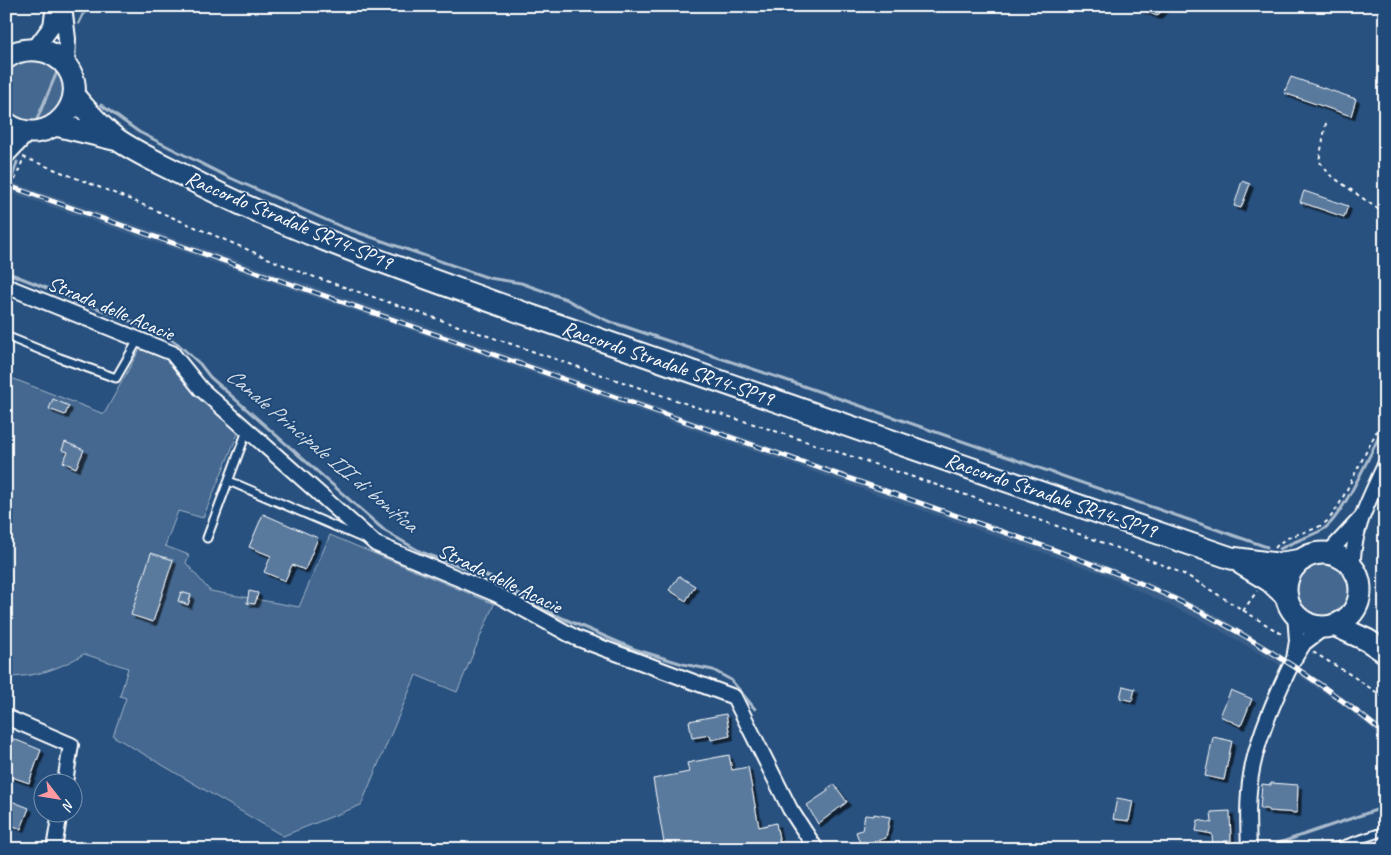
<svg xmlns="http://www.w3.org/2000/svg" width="1391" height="855" viewBox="0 0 1391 855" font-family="Caveat,sans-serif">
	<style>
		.built { fill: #375d88 }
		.green { fill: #446890; stroke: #a2b4c8 }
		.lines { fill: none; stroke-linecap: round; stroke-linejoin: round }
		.stream { stroke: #aabbcd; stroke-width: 3 }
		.building { fill: #5a7a9d; stroke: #fff; filter: url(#shadow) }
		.service-casing { stroke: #fff; stroke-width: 11 }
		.minor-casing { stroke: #fff; stroke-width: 18 }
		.tertiary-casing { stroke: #fff; stroke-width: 20 }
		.primary-casing { stroke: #fff; stroke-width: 25 }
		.path { stroke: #fff; stroke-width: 2; stroke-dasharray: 4 4; stroke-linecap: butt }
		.service { stroke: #1f4a7a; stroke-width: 7 }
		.minor { stroke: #1f4a7a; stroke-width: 14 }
		.tertiary { stroke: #1f4a7a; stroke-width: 16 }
		.primary { stroke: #1f4a7a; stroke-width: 21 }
		.rail-casing { stroke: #fff; stroke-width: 5 }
		.rail { stroke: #1f4a7a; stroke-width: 3; stroke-dasharray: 9; stroke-linecap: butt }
		.path-bridge { stroke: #fff; stroke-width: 2; stroke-dasharray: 4 4; stroke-linecap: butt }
		.labels { text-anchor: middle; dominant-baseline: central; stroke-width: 4; stroke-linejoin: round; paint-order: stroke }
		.street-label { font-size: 21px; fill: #fff; stroke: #1f4a7a }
		.water-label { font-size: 22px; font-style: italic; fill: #d4dde6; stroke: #1f4a7a }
	</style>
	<defs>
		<filter id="shadow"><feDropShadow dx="3.5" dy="3.5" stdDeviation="0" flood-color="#0009"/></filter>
	</defs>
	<rect width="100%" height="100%" fill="#28517f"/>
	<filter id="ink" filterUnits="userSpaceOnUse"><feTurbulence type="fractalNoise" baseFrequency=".02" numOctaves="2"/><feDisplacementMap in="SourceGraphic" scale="10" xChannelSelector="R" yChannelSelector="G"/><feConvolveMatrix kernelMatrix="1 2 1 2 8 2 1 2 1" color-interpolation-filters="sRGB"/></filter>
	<g filter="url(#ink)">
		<path class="built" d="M 15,183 L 442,331 L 1103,564 L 1155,585 L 1215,614 L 1286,657 L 1283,667 L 1207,623 L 1103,574 L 395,325 L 11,193 Z
			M 1299,666 L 1354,705 L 1385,729 L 1385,740 L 1345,707 L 1295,673 Z"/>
		<path class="green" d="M 16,59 L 49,60 L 66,82 L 59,112 L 34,125 L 6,113 L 6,66 Z
			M 141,347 L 162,357 L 173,365 L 239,431 L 203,518 L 178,511 L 165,546 L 189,555 L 186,563 L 210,591 L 299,607 L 330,535 L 494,604 L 457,692 L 416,675 L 361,805 L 283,836 L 113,736 L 126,698 L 120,696 L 128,668 L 84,654 C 59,669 36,677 6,677 L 6,376 L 104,414 Z
			M1293 589a30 30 0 1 1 60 0a30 30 0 1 1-60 0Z"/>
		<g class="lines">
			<path class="stream" d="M 79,23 L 87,6
				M 101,105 L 139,132 L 226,176 L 342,227 L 489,278 L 521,283 L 566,299 L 587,311 L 608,321 L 783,379 L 1267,547
				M 35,124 L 57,72
				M 12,178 L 17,162
				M 6,272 L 135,323 L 169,338 L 178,344 L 200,364 L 210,377 L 385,531 L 421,552 L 492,578 L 553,614 L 634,649 L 683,664 L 713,670 L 731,680 L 755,709
				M 1280,549 C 1294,541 1309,537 1322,530 C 1342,520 1373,447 1385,425
				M 1266,849 L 1279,843 L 1385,807"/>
		</g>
		<path class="building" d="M 1133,6 L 1157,6 L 1164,9 L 1157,16 Z
			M 1291,77 L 1356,99 L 1351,116 L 1284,93 Z
			M 1242,181 L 1250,184 L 1241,208 L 1234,206 Z
			M 1304,191 L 1348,206 L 1344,217 L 1300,202 Z
			M 53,399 L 69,406 L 65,415 L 49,409 Z
			M 65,442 L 84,450 L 76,468 L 63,462 L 68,452 L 62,450 Z
			M 263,514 L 318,538 L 305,570 L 292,565 L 285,581 L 264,572 L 271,556 L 249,547 Z
			M 151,553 L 173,560 L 153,622 L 131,615 Z
			M 679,576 L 695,586 L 686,601 L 669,590 Z
			M 249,591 L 258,593 L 255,604 L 247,603 Z
			M 181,592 L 191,595 L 188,605 L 178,601 Z
			M 1123,686 L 1135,689 L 1132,701 L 1120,698 Z
			M 1231,690 L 1252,699 L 1241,726 L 1220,716 Z
			M 726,714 L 730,736 L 711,740 L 710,735 L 692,738 L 689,721 Z
			M 6,736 L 41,750 L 29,783 L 6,775 Z
			M 1213,737 L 1232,741 L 1224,780 L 1205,776 Z
			M 729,755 L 732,770 L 748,767 L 759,827 L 776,823 L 781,849 L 665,849 L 653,779 L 689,772 L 687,763 Z
			M 1271,783 L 1298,785 L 1297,813 L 1268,811 L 1268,809 L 1260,809 L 1262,784 L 1271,785 Z
			M 834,784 L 847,802 L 818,824 L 807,805 L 828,791 L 827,789 Z
			M 1117,798 L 1133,801 L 1129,821 L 1113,819 Z
			M 6,799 L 29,808 L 21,829 L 6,823 Z
			M 1230,811 L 1231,841 L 1224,841 L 1223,849 L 1213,849 L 1212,834 L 1196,831 L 1198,820 L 1212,823 L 1211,812 Z
			M 874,814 L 890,817 L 886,838 L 861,846 L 856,832 L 862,830 L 865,815 L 874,816 Z"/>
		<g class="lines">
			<g class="service-casing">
				<path id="service" d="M 6,336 L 60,358 L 116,378 L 138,340
					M 229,481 L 362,538
					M 207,538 L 248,428
					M 1331,849 L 1385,831"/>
			</g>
			<g class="minor-casing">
				<path id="minor" d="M 6,286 L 172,353 L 201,389 L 376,544 L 498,595 L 576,638 L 734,697 L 790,809 L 816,849
					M 1324,553 L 1333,548 L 1360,519
					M 1353,569 C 1351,532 1370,498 1385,465
					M 1295,614 L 1297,641 L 1294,659 L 1304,643 L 1325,627
					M 6,717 L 71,745 L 65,782
					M 54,849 L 60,812
					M 1249,849 C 1248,824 1247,799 1251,775 C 1257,738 1277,693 1294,659"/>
			</g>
			<g class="tertiary-casing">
				<path id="tertiary" d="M 63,6 L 67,39 L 66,66
					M 35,49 L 52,26 L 55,6
					M 6,155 L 28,132"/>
			</g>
			<g class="primary-casing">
				<path id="primary" d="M 6,58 C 17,50 29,48 43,51 C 51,52 57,57 63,62 C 97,98 48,154 6,123
					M 74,96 C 87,111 101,128 118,140 C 140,155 166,166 190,179 C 298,235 414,273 529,315 C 762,398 997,477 1231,558 L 1276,564 L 1302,560
					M 56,125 L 114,139
					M1286 590a37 37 0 1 1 74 0a37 37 0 1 1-74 0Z
					M 1242,564 L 1270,581 L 1287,597
					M 1334,625 L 1367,640 L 1385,652"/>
			</g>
			<path class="path" d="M 1326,123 L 1319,161 L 1330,175 L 1385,214
				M 23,157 L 134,201 L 300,272 L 696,407 L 757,425 L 910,476 L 1060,527 L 1163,565 L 1188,576 L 1283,635
				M 15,180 L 24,157
				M 6,202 L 9,195
				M 1275,548 C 1287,533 1307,534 1322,525 C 1330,520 1335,511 1340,503 L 1385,415
				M 1243,611 L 1257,591
				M 1313,652 L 1351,675 L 1385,698"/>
			<use href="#service" class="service"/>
			<use href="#minor" class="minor"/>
			<use href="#tertiary" class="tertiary"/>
			<use href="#primary" class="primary"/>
			<g class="rail-casing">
				<path id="rail" d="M 6,185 L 1055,550 C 1083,561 1112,571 1140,583 C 1228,621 1311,673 1385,734"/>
			</g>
			<use href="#rail" class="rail"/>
			<path class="path-bridge" d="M 9,195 L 15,180"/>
		</g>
	</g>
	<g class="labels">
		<g class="street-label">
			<text transform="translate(289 220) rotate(23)">Raccordo Stradale SR14-SP19</text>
			<text transform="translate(111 308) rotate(23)">Strada delle Acacie</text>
			<text transform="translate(668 363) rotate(19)">Raccordo Stradale SR14-SP19</text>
			<text transform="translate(1051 495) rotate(19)">Raccordo Stradale SR14-SP19</text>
			<text transform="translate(500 578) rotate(26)">Strada delle Acacie</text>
		</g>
		<g class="water-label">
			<text transform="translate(322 450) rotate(40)">Canale Principale III di bonifica</text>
		</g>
	</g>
	<rect width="1391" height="855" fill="none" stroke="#1f4a7a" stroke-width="25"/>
	<rect x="12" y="12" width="1366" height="830" fill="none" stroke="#fff" stroke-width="2" filter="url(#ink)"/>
	<g transform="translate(58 798) rotate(121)"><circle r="24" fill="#1f4a7a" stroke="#7992af"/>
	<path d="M0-4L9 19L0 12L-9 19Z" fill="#ff9aa2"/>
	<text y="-8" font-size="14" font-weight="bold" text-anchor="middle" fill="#ffffff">N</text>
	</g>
</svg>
